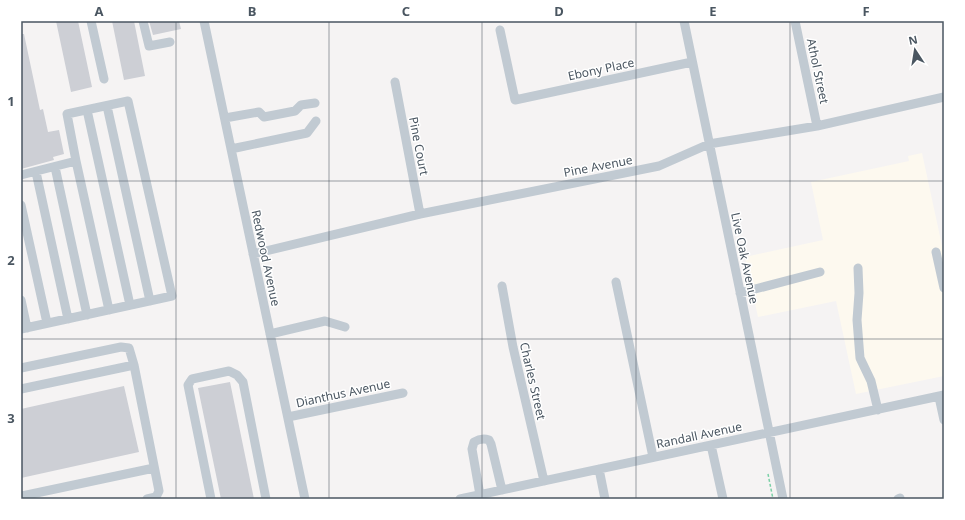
<svg xmlns="http://www.w3.org/2000/svg" width="965" height="520" viewBox="0 0 965 520" font-family="'Noto Sans',sans-serif">
	<style>
		.commercial { fill: #fdf9ef }
		.building { fill: #cdcfd5 }
		.lines { fill: none; stroke-linecap: round; stroke-linejoin: round }
		.path { stroke: #7ad0a6; stroke-width: 1.5; stroke-dasharray: 3 2; stroke-linecap: butt }
		.minor { stroke: #c1cad2; stroke-width: 9 }
		.grid { fill: none; stroke: #4a5661; stroke-width: 1; stroke-opacity: 0.55 }
		.labels { text-anchor: middle; dominant-baseline: central; stroke-width: 3; stroke-linejoin: round; paint-order: stroke }
		.street-label { font-size: 12px; fill: #4a5661; stroke: #fff }
		.neatline { fill: none; stroke: #4a5661; stroke-width: 1.5 }
		.grid-label { font-size: 13px; text-anchor: middle; font-weight: bold; fill: #4a5661 }
	</style>
	<rect width="100%" height="100%" fill="#f5f3f3"/>
	<path class="commercial" d="M 922,153 L 944,255 L 944,376 L 856,394 L 836,301 L 758,317 L 745,257 L 823,240 L 811,182 L 909,161 L 908,156 Z"/>
	<path class="building" d="M 56,21 L 78,21 L 92,87 L 71,92 Z
		M 112,21 L 134,21 L 145,76 L 124,80 Z
		M 149,21 L 179,21 L 181,29 L 153,35 Z
		M 21,34 L 24,34 L 40,110 L 43,109 L 48,132 L 59,130 L 64,154 L 53,157 L 54,160 L 21,169 Z
		M 230,382 L 254,499 L 221,499 L 198,388 Z
		M 124,386 L 139,452 L 21,478 L 21,409 Z"/>
	<g class="lines">
		<path class="path" d="M 768,474 L 773,499"/>
		<path class="minor" d="M 91,21 L 104,79
			M 143,21 L 149,46 L 170,42
			M 204,21 L 305,499
			M 684,21 L 783,499
			M 795,21 L 817,126
			M 500,30 L 515,100 L 692,62
			M 395,82 L 420,214
			M 107,106 L 150,301
			M 87,110 L 130,305
			M 225,118 L 259,112 L 264,117 L 295,111 L 301,105 L 315,103
			M 231,149 L 307,133 L 316,121
			M 76,161 L 109,310
			M 55,167 L 87,315
			M 36,172 L 68,319
			M 21,175 L 76,161 L 67,114 L 128,101 L 172,296 L 21,329
			M 21,205 L 47,323
			M 936,252 L 944,288
			M 253,254 L 420,214 L 659,166 L 709,144 L 817,126 L 944,97
			M 858,268 L 859,293 L 857,320 L 860,358 L 871,381 L 878,410
			M 616,282 L 653,457
			M 502,286 L 513,347 L 544,481
			M 740,293 L 820,272
			M 21,300 L 27,328
			M 270,334 L 325,321 L 345,327
			M 21,368 L 121,347 L 129,348 L 134,365
			M 21,389 L 134,365 L 159,491 L 156,497 L 147,499
			M 939,397 L 944,420
			M 288,417 L 403,393
			M 711,445 L 723,499
			M 599,469 L 605,499
			M 480,495 L 472,449 L 474,442 C 479,439 483,438 489,440 L 491,444 L 502,490
			M 21,499 L 22,496 L 154,468
			M 211,499 L 188,385 L 192,379 L 229,371 L 237,375 L 243,382 L 266,499
			M 460,499 L 944,395
			M 898,499 L 900,498"/>
	</g>
	<path class="grid" d="M 176,21 L 176,499M 329,21 L 329,499M 482,21 L 482,499M 636,21 L 636,499M 790,21 L 790,499M 21,181 L 944,181M 21,339 L 944,339"/>
	<g class="labels">
		<g class="street-label">
			<text transform="translate(601 69) rotate(-12)">Ebony Place</text>
			<text transform="translate(818 71) rotate(78)">Athol Street</text>
			<text transform="translate(419 146) rotate(79)">Pine Court</text>
			<text transform="translate(598 166) rotate(-11)">Pine Avenue</text>
			<text transform="translate(266 258) rotate(78)">Redwood Avenue</text>
			<text transform="translate(745 258) rotate(78)">Live Oak Avenue</text>
			<text transform="translate(533 381) rotate(77)">Charles Street</text>
			<text transform="translate(343 393) rotate(-12)">Dianthus Avenue</text>
			<text transform="translate(699 435) rotate(-12)">Randall Avenue</text>
		</g>
	</g>
	<rect width="965" height="520" fill="none" stroke="#ffffff" stroke-width="44"/>
	<g transform="translate(915 50) rotate(348)" stroke="#ffffff" stroke-width="3" paint-order="stroke">
	<path d="M0-3L7 15L0 10L-7 15Z" fill="#4a5661"/>
	<text y="-6" font-size="11" font-weight="bold" text-anchor="middle" fill="#4a5661">N</text>
	</g>
	<rect x="22" y="22" width="921" height="476" class="neatline"/>
	<g class="grid-label">
		<text x="99" y="16">A</text>
		<text x="252" y="16">B</text>
		<text x="406" y="16">C</text>
		<text x="559" y="16">D</text>
		<text x="713" y="16">E</text>
		<text x="866" y="16">F</text>
		<text x="11" y="106">1</text>
		<text x="11" y="265">2</text>
		<text x="11" y="423">3</text>
	</g>
</svg>
